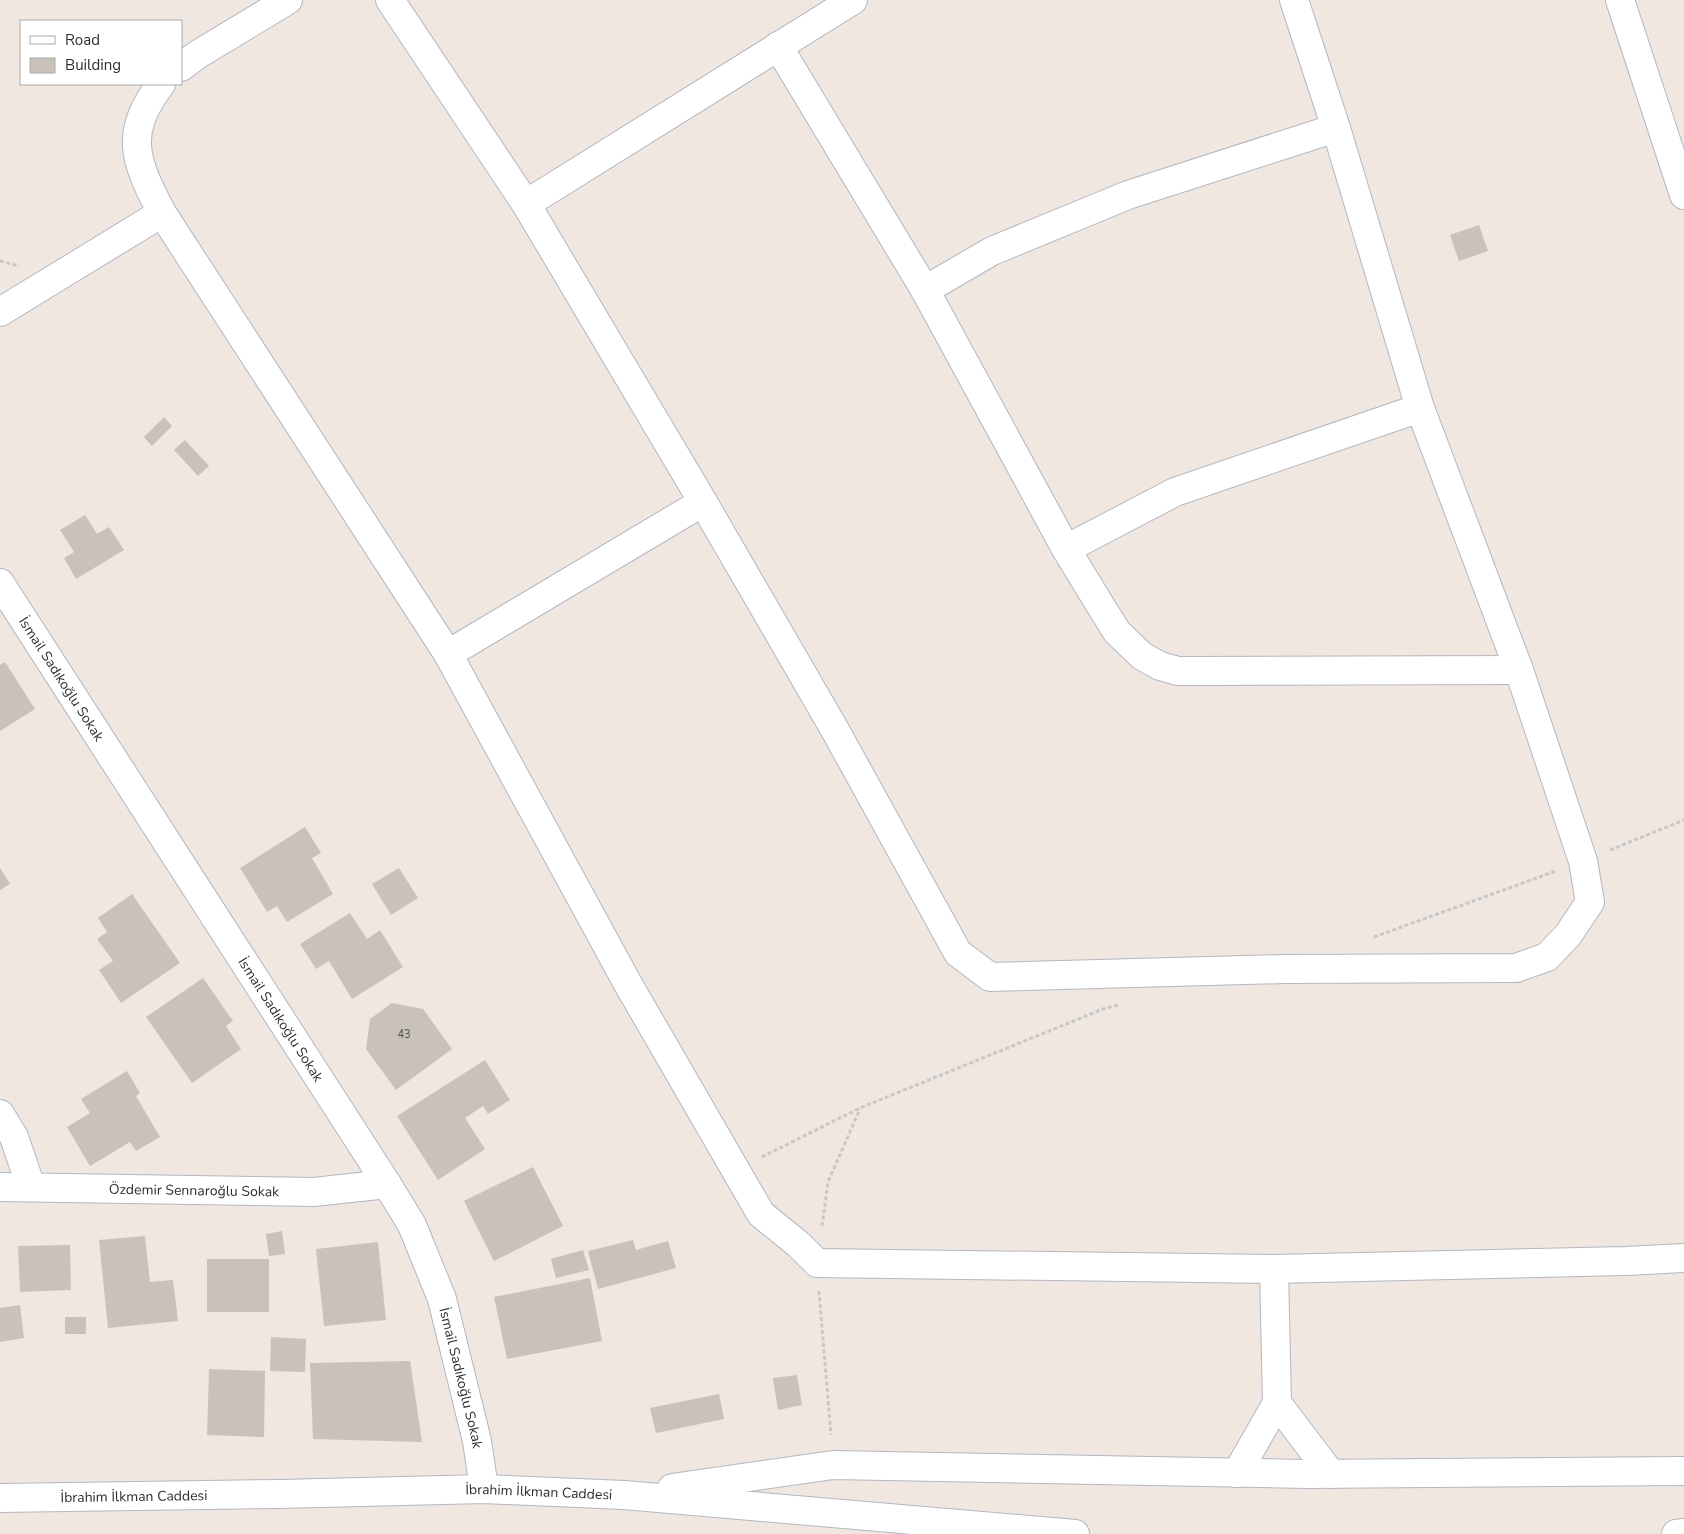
<svg xmlns="http://www.w3.org/2000/svg" width="1684" height="1534" viewBox="0 0 1684 1534" font-family="'Nunito Sans',sans-serif">
	<style>
		.building { fill: #c8c2bb }
		.lines { fill: none; stroke-linecap: round; stroke-linejoin: round }
		.street-casing { stroke: #b3b7c1; stroke-width: 30 }
		.secondary-casing { stroke: #b3b7c1; stroke-width: 30 }
		.path { stroke: #c8c8c8; stroke-width: 3; stroke-dasharray: 4 2.5; stroke-linecap: butt }
		.street { stroke: #fff; stroke-width: 28 }
		.secondary { stroke: #fff; stroke-width: 28 }
		.labels { text-anchor: middle; dominant-baseline: central; stroke-width: 5; stroke-linejoin: round; paint-order: stroke }
		.number-label { font-size: 11px; fill: #545250 }
		.street-label { font-size: 14px; fill: #2d2d2d; stroke: #fff }
	</style>
	<rect width="100%" height="100%" fill="#efe7e0"/>
	<path class="building" d="M 1479,225 L 1488,251 L 1459,261 L 1450,235 Z
		M 164,417 L 172,426 L 152,446 L 144,437 Z
		M 185,440 L 209,466 L 198,476 L 174,450 Z
		M 85,515 L 97,534 L 109,527 L 124,550 L 76,579 L 64,558 L 74,552 L 60,530 Z
		M 5,662 L 35,709 L 0,731 L 0,665 Z
		M 305,827 L 321,853 L 312,858 L 333,894 L 287,922 L 277,906 L 267,912 L 240,868 Z
		M 0,868 L 10,884 L 0,890 Z
		M 399,868 L 418,898 L 391,915 L 372,884 Z
		M 132,894 L 180,963 L 121,1003 L 99,970 L 113,961 L 97,939 L 107,932 L 98,918 Z
		M 350,913 L 367,939 L 380,930 L 403,967 L 352,999 L 329,961 L 316,969 L 300,944 Z
		M 203,978 L 233,1021 L 226,1026 L 241,1049 L 192,1083 L 146,1017 Z
		M 392,1003 L 423,1009 L 452,1049 L 396,1090 L 366,1049 L 370,1019 Z
		M 485,1060 L 510,1100 L 488,1114 L 483,1106 L 465,1118 L 485,1149 L 438,1180 L 397,1116 Z
		M 127,1071 L 140,1093 L 136,1096 L 160,1137 L 136,1151 L 130,1142 L 90,1166 L 67,1127 L 90,1113 L 81,1099 Z
		M 533,1167 L 563,1226 L 494,1261 L 464,1201 Z
		M 282,1231 L 285,1254 L 269,1256 L 266,1234 Z
		M 145,1236 L 150,1282 L 173,1280 L 178,1321 L 108,1328 L 99,1240 Z
		M 633,1240 L 636,1250 L 668,1241 L 676,1268 L 598,1289 L 588,1251 Z
		M 378,1242 L 386,1320 L 324,1326 L 316,1249 Z
		M 70,1245 L 71,1290 L 20,1292 L 18,1246 Z
		M 583,1250 L 589,1270 L 556,1278 L 551,1259 Z
		M 207,1259 L 269,1259 L 269,1312 L 207,1312 Z
		M 590,1278 L 602,1341 L 507,1359 L 494,1297 Z
		M 20,1305 L 24,1338 L 0,1342 L 0,1308 Z
		M 65,1317 L 86,1317 L 86,1334 L 65,1334 Z
		M 271,1337 L 306,1339 L 305,1372 L 270,1371 Z
		M 410,1361 L 422,1442 L 313,1439 L 310,1363 Z
		M 209,1369 L 265,1371 L 264,1437 L 207,1435 Z
		M 797,1375 L 802,1405 L 778,1410 L 773,1378 Z
		M 719,1394 L 724,1419 L 656,1433 L 650,1408 Z"/>
	<g class="lines">
		<g class="street-casing">
			<g id="street">
				<path d="M 390,0 L 526,204 L 703,502 L 835,730 L 958,953 L 990,977 L 1284,969 L 1516,968 L 1547,957 L 1568,935 L 1590,902 L 1583,861 L 1519,670 L 1420,408 L 1336,128 L 1294,0"/>
				<path d="M 1620,0 L 1684,195"/>
				<path d="M 778,46 L 925,290 L 1066,549 L 1102,608 L 1117,632 L 1142,656 L 1160,666 L 1178,671 L 1519,670"/>
				<path d="M 181,67 L 197,55 L 288,0"/>
				<path d="M 161,84 C 123,134 135,161 162,213 L 448,654 L 628,984 L 761,1214 L 798,1244 L 817,1263 L 1274,1269 L 1626,1261 L 1684,1258"/>
				<path d="M 526,204 L 853,0"/>
				<path d="M 925,290 L 992,251 L 1128,195 L 1336,128"/>
				<path d="M 0,312 L 162,213"/>
				<path d="M 1066,549 L 1175,492 L 1420,408"/>
				<path d="M 448,654 L 703,502"/>
				<path d="M 0,1114 L 14,1137 L 31,1187"/>
				<path id="s1" d="M 0,1187 L 314,1192 L 387,1184"/>
				<path d="M 1274,1269 L 1277,1403"/>
				<path d="M 1237,1473 L 1277,1403 L 1331,1474"/>
			</g>
		</g>
		<g class="secondary-casing">
			<g id="secondary">
				<path id="s2" d="M 0,583 L 387,1184 L 412,1225 L 442,1299 L 477,1441 L 484,1489"/>
				<path d="M 672,1488 L 833,1465 L 1307,1474 L 1684,1471"/>
				<path id="s3" d="M 0,1498 L 280,1494 L 484,1489 L 624,1495 L 1075,1534"/>
				<path d="M 1676,1534 L 1684,1533"/>
			</g>
		</g>
		<path class="path" d="M 0,261 L 19,266
			M 1610,850 L 1684,820
			M 1374,937 L 1556,871
			M 762,1157 L 860,1108 L 1103,1009 L 1119,1005
			M 822,1226 L 828,1182 L 860,1109
			M 819,1291 L 831,1435"/>
		<use href="#street" class="street"/>
		<use href="#secondary" class="secondary"/>
	</g>
	<g class="labels">
		<g class="number-label">
			<text x="404" y="1034">43</text>
		</g>
		<g class="street-label">
			<text stroke="none"><textPath href="#s2" startOffset="114">İsmail Sadıkoğlu Sokak</textPath></text>
			<text stroke="none"><textPath href="#s2" startOffset="519">İsmail Sadıkoğlu Sokak</textPath></text>
			<text stroke="none"><textPath href="#s1" startOffset="194">Özdemir Sennaroğlu Sokak</textPath></text>
			<text stroke="none"><textPath href="#s2" startOffset="924">İsmail Sadıkoğlu Sokak</textPath></text>
			<text stroke="none"><textPath href="#s3" startOffset="539">İbrahim İlkman Caddesi</textPath></text>
			<text stroke="none"><textPath href="#s3" startOffset="134">İbrahim İlkman Caddesi</textPath></text>
		</g>
	</g>
	<rect x="20" y="20" width="162" height="65" fill="#ffffff" stroke="#ababab"/>
	<rect x="30" y="36" width="25" height="8" fill="#ffffff" stroke="#ababab"/>
	<text x="65" y="45" font-size="15" fill="#2d2d2d">Road</text>
	<rect x="30" y="58" width="25" height="15" fill="#c8c2bb" stroke="#ababab"/>
	<text x="65" y="70" font-size="15" fill="#2d2d2d">Building</text>
</svg>
